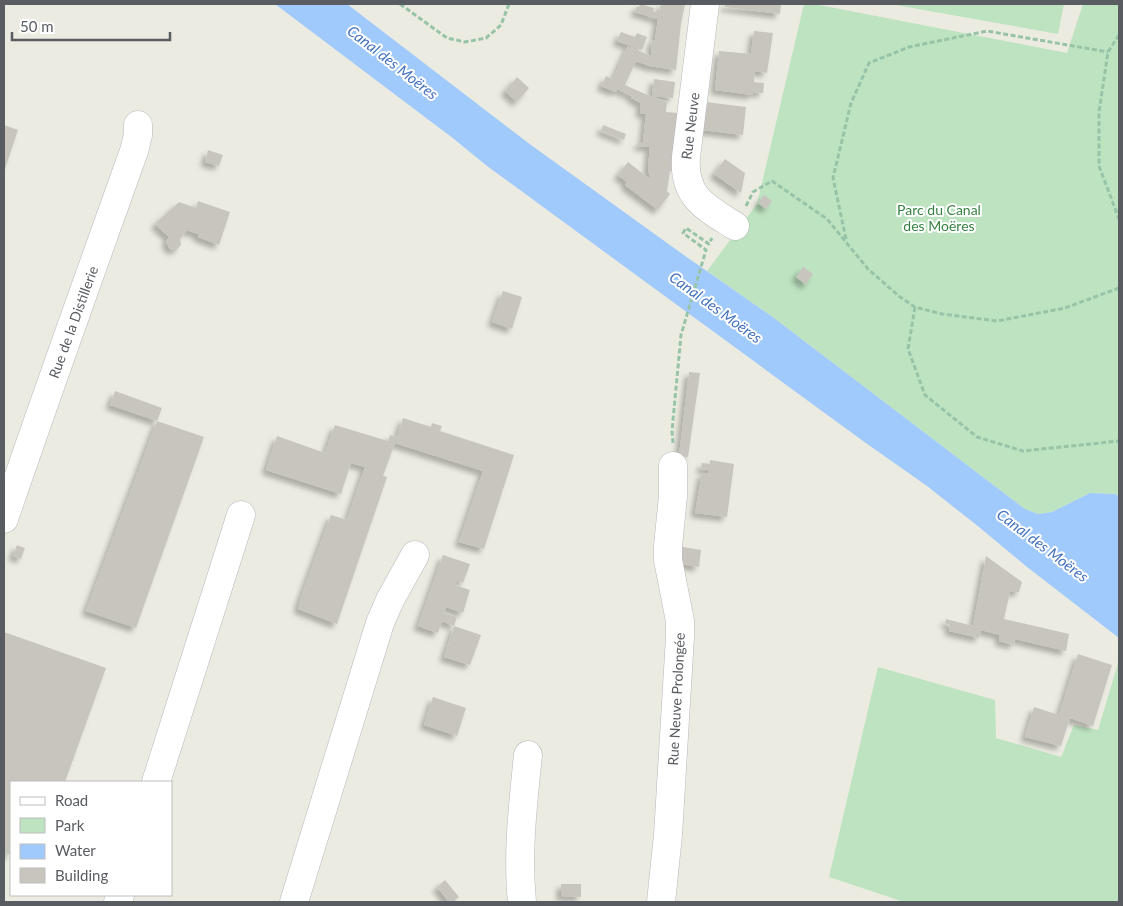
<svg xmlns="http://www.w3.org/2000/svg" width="1123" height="906" viewBox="0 0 1123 906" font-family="Lato,sans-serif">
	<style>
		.green { fill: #bde3c1 }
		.water { fill: #a0cafc }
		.building { fill: #c7c5be; filter: url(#shadow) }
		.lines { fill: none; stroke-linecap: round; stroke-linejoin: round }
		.minor-casing { stroke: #b6b8bd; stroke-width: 29 }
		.path { stroke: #97c4a8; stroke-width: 3; stroke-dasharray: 5 2.5; stroke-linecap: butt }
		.minor { stroke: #fff; stroke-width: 28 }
		.labels { text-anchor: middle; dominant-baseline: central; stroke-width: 4; stroke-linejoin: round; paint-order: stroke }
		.street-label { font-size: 14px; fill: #595c61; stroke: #fff }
		.park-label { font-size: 14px; fill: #378343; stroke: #fff }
		.water-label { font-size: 15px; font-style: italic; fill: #4472be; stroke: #fff }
	</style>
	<defs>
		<filter id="shadow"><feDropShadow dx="-4.5" dy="4.5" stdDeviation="2.5" flood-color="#0004"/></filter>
	</defs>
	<rect width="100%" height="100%" fill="#ecebe1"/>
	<path class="green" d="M 804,4 L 814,4 L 1067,53 L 1083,4 L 1119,4 L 1119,496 L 1115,494 L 1090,493 L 1052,512 L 1038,514 L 1025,509 L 774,318 L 707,271 L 757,204 Z
		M 890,4 L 1064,4 L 1058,34 Z
		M 1119,660 L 1119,902 L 904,902 L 829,877 L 878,667 L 995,700 L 996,738 L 1061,757 L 1074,725 L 1098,730 Z"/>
	<path class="water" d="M 275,4 L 347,4 L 531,145 L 681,253 L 774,318 L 1025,509 L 1038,514 L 1052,512 L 1090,493 L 1115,494 L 1119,496 L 1119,638 L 1027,567 L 979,527 L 927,486 L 863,441 L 487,166 L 454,139 Z"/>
	<path class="building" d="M 640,4 L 654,8 L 653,11 L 659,13 L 661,4 L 685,4 L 681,24 L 676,70 L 649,66 L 636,61 L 625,85 L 643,93 L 667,102 L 666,112 L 678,113 L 672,171 L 670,171 L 667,191 L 670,194 L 658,210 L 625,185 L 627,182 L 618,175 L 628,162 L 650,179 L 648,168 L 650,147 L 638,146 L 639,142 L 643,142 L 646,114 L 640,113 L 641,103 L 631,98 L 633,96 L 617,89 L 616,92 L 601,86 L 606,76 L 613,79 L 628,46 L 651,56 L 652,40 L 655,40 L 658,19 L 635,12 L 636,7 L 639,7 Z
		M 725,4 L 781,4 L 780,14 L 725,7 Z
		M 754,31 L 773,33 L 767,73 L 755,71 L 754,82 L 764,83 L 763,93 L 753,92 L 752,95 L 715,90 L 719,51 L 751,54 Z
		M 621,32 L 635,37 L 637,33 L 647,37 L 642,50 L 617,41 Z
		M 517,77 L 529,88 L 517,102 L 505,91 Z
		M 654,79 L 675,82 L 673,98 L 652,96 Z
		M 706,102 L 746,107 L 743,135 L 702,130 Z
		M 4,125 L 18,130 L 4,172 Z
		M 603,125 L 626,134 L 624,140 L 601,131 Z
		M 208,150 L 223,155 L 219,166 L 205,162 Z
		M 725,159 L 745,173 L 741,193 L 714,174 Z
		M 764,195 L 772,201 L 766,209 L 758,203 Z
		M 198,201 L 230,212 L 219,245 L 198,237 L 198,234 L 187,230 L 180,239 L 181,245 L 176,250 L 170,249 L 166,242 L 169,237 L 155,224 L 179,202 L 196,208 Z
		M 803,267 L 813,274 L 806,285 L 796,277 Z
		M 503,291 L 522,297 L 512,329 L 492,322 Z
		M 689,372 L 700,373 L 688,457 L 679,456 Z
		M 115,391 L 162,408 L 157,421 L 110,405 Z
		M 403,418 L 431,427 L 432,423 L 442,426 L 440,431 L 514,455 L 484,549 L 459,542 L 483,471 L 395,443 L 383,476 L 387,477 L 337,624 L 298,609 L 301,597 L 331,515 L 347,520 L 365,467 L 351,463 L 341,494 L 266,470 L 277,436 L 325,453 L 335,425 L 388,441 L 390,435 L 397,437 Z
		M 157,421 L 204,437 L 136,628 L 86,611 Z
		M 710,460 L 734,464 L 727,517 L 695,513 L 702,473 L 708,474 L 709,470 L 701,469 L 702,463 L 710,464 Z
		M 17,545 L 25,548 L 21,559 L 13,556 Z
		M 677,546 L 701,550 L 699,567 L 674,563 Z
		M 443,555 L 470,564 L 463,583 L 457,580 L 455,585 L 470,590 L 463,613 L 446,607 L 444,613 L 457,617 L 454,626 L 442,621 L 438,633 L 418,626 Z
		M 986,556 L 1022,582 L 1019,592 L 1010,592 L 1004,619 L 1069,634 L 1066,651 L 1015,639 L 1014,645 L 999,641 L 1000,635 L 981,630 L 979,638 L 949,631 L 950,625 L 945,623 L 946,619 L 973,626 Z
		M 454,626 L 481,635 L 470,665 L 444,657 Z
		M 4,632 L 106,668 L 65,782 L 11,782 L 11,855 L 4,853 Z
		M 1078,654 L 1112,665 L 1093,726 L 1070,718 L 1061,746 L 1025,737 L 1034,707 L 1059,715 Z
		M 433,697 L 466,708 L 457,736 L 424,725 Z
		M 445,880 L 459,897 L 453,902 L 449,902 L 437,887 Z
		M 561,884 L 581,884 L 581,897 L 561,896 Z"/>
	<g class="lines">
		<g class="minor-casing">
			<path id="minor" d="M 705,4 L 686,157 C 683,197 705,207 735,226
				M 4,519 C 46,396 90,274 134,151 L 138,135 L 138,125
				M 156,782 L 241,515
				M 118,902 L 120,895
				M 294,902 L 380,623 L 390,600 L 415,555
				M 522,902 C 517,853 523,804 528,755
				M 661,902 L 668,835 L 680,637 L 680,621 L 668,560 L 668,546 L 673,496 L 673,466"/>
		</g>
		<path class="path" d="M 400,4 L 447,38 L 465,42 L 486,38 L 501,25 L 509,4
			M 1119,35 L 1108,52 L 1099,112 L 1099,166 L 1119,219
			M 746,206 L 753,192 L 772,181 L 827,219 L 868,269 L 900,297 L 915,307 L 942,314 L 997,321 L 1065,308 L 1119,288
			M 846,239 L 833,178 L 851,103 L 869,63 L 909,47 L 987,31 L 1108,52
			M 915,307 L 908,349 L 925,395 L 977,437 L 1023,451 L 1119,441
			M 673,443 L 672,431 L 681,335 L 706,250 L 683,233 L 686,228 L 709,244 L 712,238"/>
		<use href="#minor" class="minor"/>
	</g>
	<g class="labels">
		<g class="street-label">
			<text transform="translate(690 126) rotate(-83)">Rue Neuve</text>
			<text transform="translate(73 322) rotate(-70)">Rue de la Distillerie</text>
			<text transform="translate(676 699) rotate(-87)">Rue Neuve Prolongée</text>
		</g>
		<g class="park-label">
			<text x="939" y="209">Parc du Canal<tspan x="939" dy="16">des Moëres</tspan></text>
		</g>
		<g class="water-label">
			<text transform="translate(393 62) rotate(38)">Canal des Moëres</text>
			<text transform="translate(716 307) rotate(36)">Canal des Moëres</text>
			<text transform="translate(1043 545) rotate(37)">Canal des Moëres</text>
		</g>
	</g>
	<rect width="1123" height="906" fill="none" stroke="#595c61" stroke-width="10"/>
	<rect x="10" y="781" width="162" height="115" fill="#ffffff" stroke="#bdbec0"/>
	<rect x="20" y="797" width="25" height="8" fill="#ffffff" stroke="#bdbec0"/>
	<text x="55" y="806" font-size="15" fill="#595c61">Road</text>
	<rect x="20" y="818" width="25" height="15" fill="#bde3c1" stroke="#bdbec0"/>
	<text x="55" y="831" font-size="15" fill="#595c61">Park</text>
	<rect x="20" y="844" width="25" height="15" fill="#a0cafc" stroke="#bdbec0"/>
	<text x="55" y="856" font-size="15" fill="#595c61">Water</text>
	<rect x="20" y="868" width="25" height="15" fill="#c7c5be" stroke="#bdbec0"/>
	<text x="55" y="881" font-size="15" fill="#595c61">Building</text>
	<path d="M12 32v8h158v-8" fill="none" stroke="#595c61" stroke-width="2.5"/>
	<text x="20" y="32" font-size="15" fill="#595c61" stroke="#ffffff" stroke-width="4" paint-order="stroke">50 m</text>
</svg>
